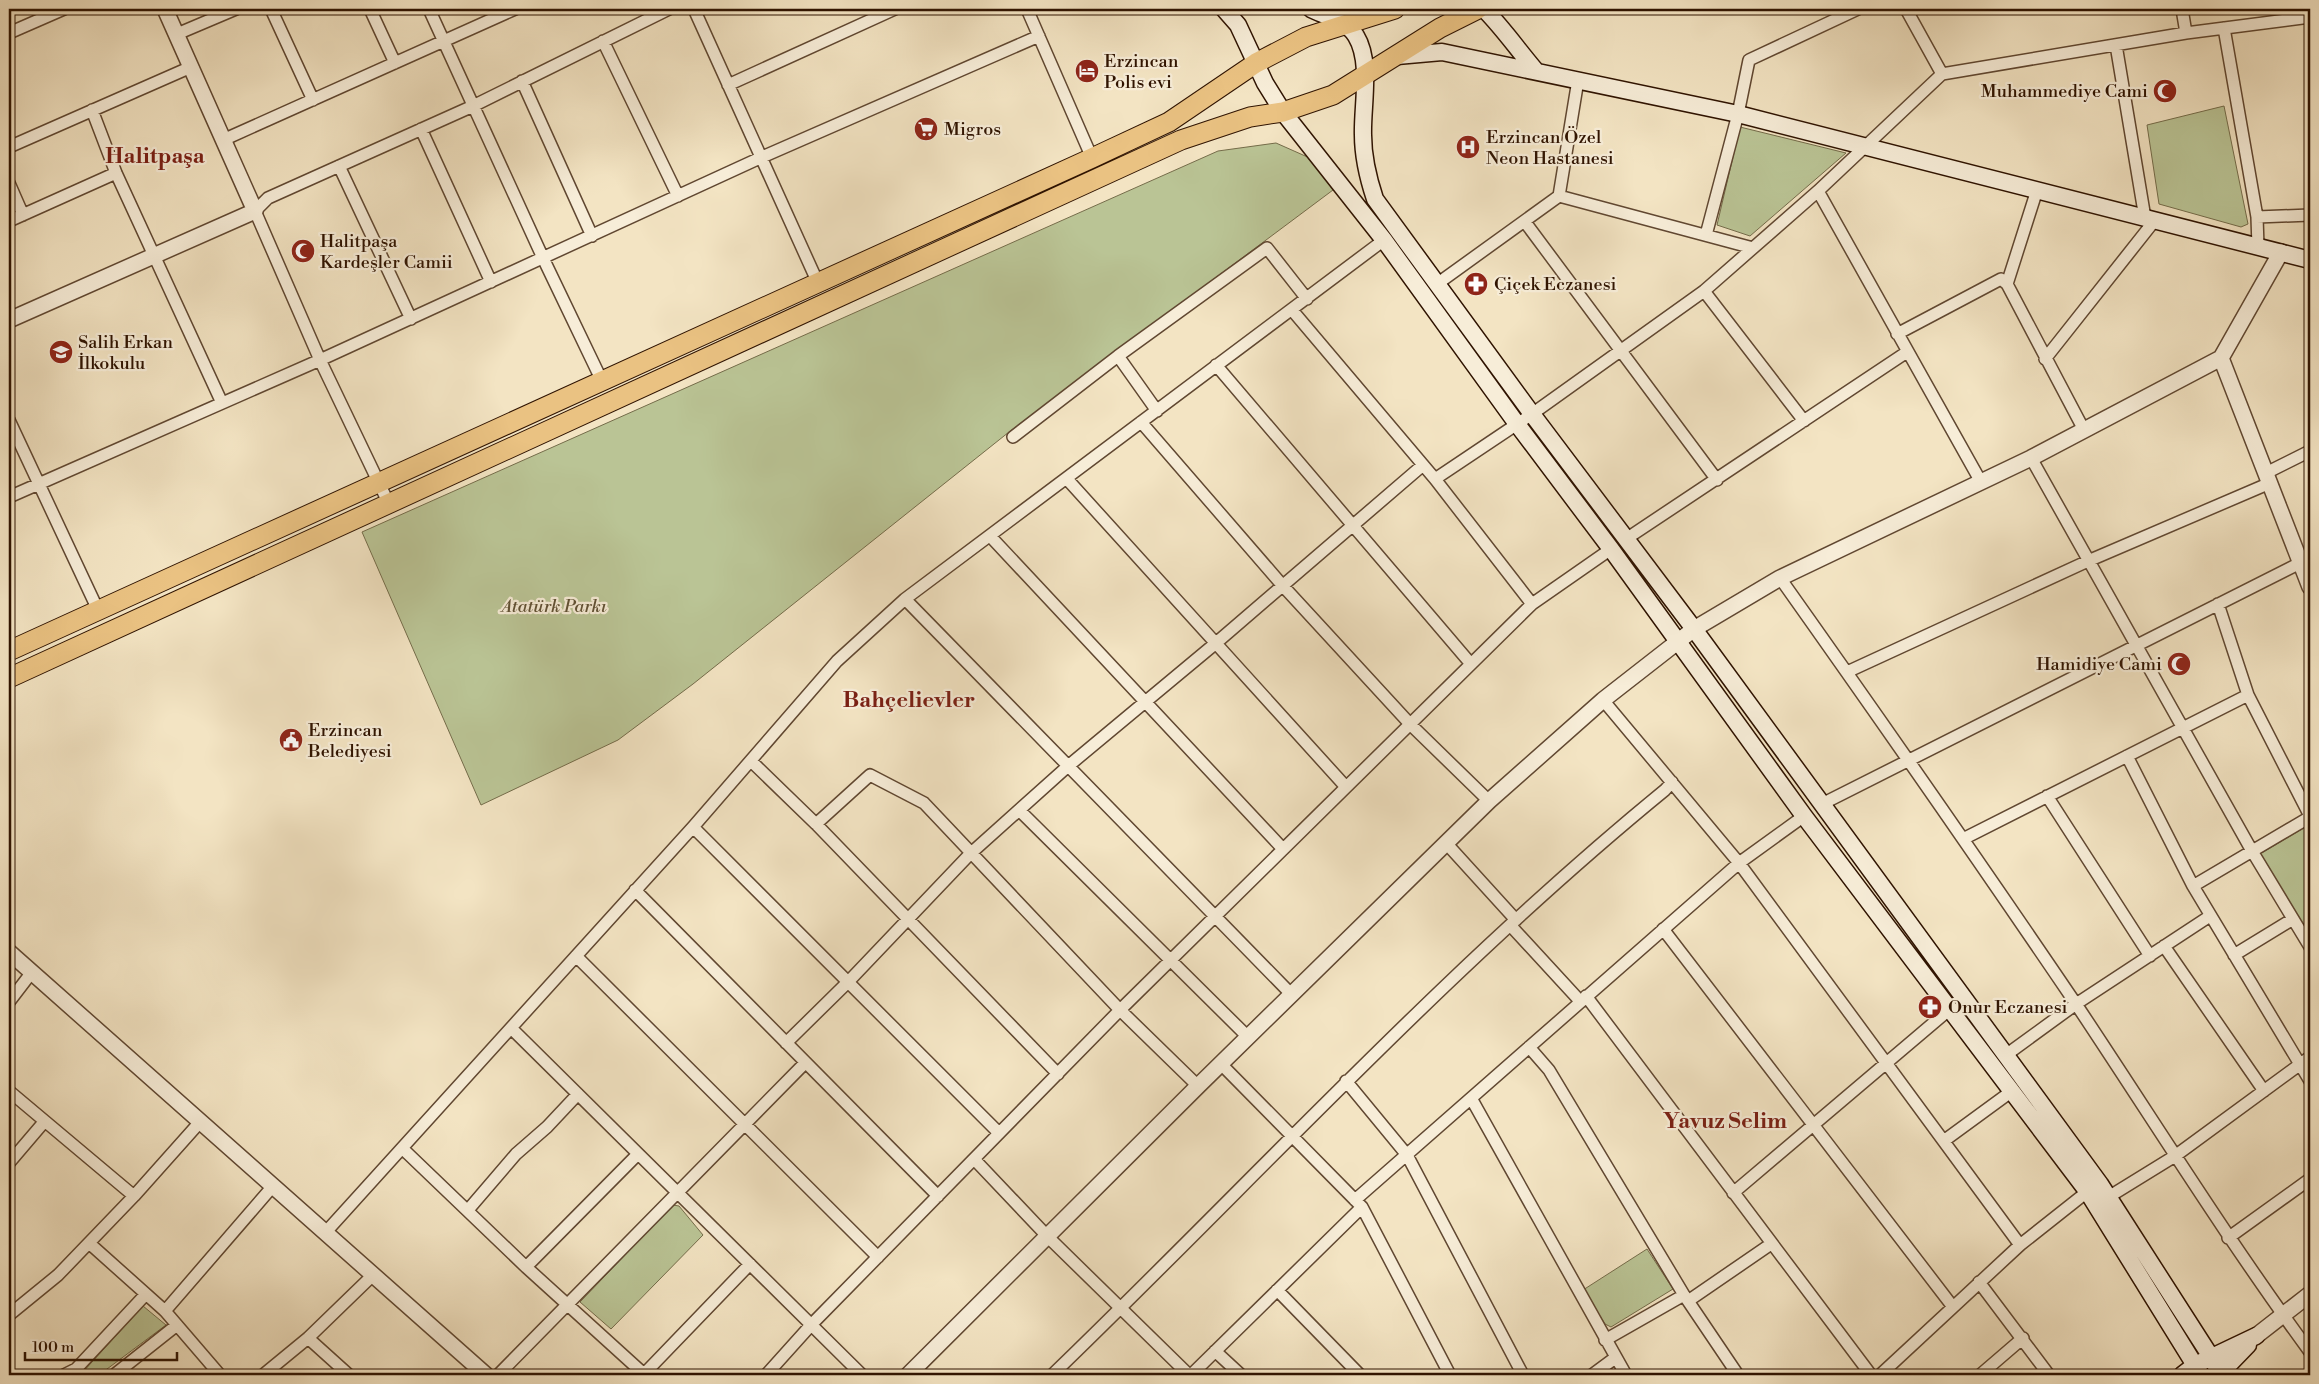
<svg xmlns="http://www.w3.org/2000/svg" width="2319" height="1384" viewBox="0 0 2319 1384" font-family="'Libre Bodoni',serif">
	<style>
		.green { fill: #bac495; stroke: #746c4a }
		.lines { fill: none; stroke-linecap: round; stroke-linejoin: round }
		.minor-casing { stroke: #604731; stroke-width: 14 }
		.tertiary-casing { stroke: #604731; stroke-width: 18 }
		.secondary-casing { stroke: #2f1300; stroke-width: 19 }
		.primary-casing { stroke: #2f1300; stroke-width: 21 }
		.minor { stroke: #f7edd8; stroke-width: 11 }
		.tertiary { stroke: #f7edd8; stroke-width: 15 }
		.secondary { stroke: #f7edd8; stroke-width: 16 }
		.primary { stroke: #eac282; stroke-width: 19 }
		.labels { text-anchor: middle; dominant-baseline: central; stroke-width: 4.5; stroke-linejoin: round; paint-order: stroke }
		.poi-label { font-size: 18px; fill: #2f1300; stroke: #f7edd8; text-anchor: start }
		.park-label { font-size: 18px; font-style: italic; fill: #605134; stroke: #f7edd8 }
		.district-label { font-size: 22px; font-weight: bold; fill: #7a1f14; stroke: #f7edd8 }
	</style>
	<rect width="100%" height="100%" fill="#f3e4c3"/>
	<filter id="stains"><feTurbulence type="fractalNoise" baseFrequency=".004" numOctaves="4"/><feColorMatrix values="0 0 0 0 .2 0 0 0 0 .09 0 0 0 0 .02 0 0 0 .5 -.17"/></filter>
	<radialGradient id="worn" r=".72"><stop offset=".6" stop-color="#630" stop-opacity="0"/><stop offset="1" stop-color="#630" stop-opacity=".3"/></radialGradient>
	<path class="green" d="M 2224,106 L 2248,224 L 2241,227 L 2159,204 L 2147,125 Z
		M 1740,127 L 1846,153 L 1750,236 L 1717,225 Z
		M 1276,143 L 1312,159 L 1333,190 L 1009,432 L 693,684 L 618,740 L 481,805 L 362,532 L 1218,151 Z
		M 2307,826 L 2310,831 L 2310,935 L 2260,854 Z
		M 673,1205 L 679,1206 L 703,1235 L 611,1329 L 580,1302 Z
		M 1647,1249 L 1673,1289 L 1611,1327 L 1605,1324 L 1583,1290 Z
		M 143,1306 L 166,1325 L 99,1375 L 77,1375 L 82,1373 Z"/>
	<g class="lines">
		<g class="minor-casing">
			<path id="minor" d="M 271,9 L 313,100
				M 370,9 L 395,63
				M 429,9 L 543,258 L 602,381
				M 694,9 L 818,283
				M 1027,9 L 1092,158
				M 1906,9 L 1942,74
				M 2182,9 L 2186,33
				M 2224,28 L 2257,217 L 2258,247
				M 9,33 L 64,9
				M 177,34 L 236,9
				M 603,41 L 678,196
				M 2116,45 L 2145,218
				M 522,81 L 592,236
				M 728,85 L 895,9
				M 92,110 L 116,173 L 222,403
				M 421,129 L 491,282
				M 223,140 L 515,9
				M 9,147 L 191,67
				M 339,166 L 411,319
				M 9,183 L 23,215
				M 1818,191 L 1981,482
				M 1559,196 L 1753,248
				M 2257,217 L 2310,215
				M 9,221 L 116,173
				M 1525,222 L 1717,480
				M 1706,235 L 1738,114 L 1749,60 L 1858,9
				M 1437,284 L 1559,196 L 1578,80
				M 2007,284 L 2037,190
				M 1704,291 L 1804,421
				M 1292,310 L 1435,479 L 1532,604
				M 1897,334 L 2001,279 L 2007,284 L 2084,430
				M 1118,356 L 1157,411
				M 2045,359 L 2155,220
				M 1216,365 L 1471,664
				M 9,420 L 98,610
				M 1141,422 L 1283,586 L 1410,724 L 1489,801
				M 1013,437 L 1118,356 L 1267,248 L 1307,299
				M 2031,458 L 2252,851 L 2310,947
				M 2266,473 L 2310,451
				M 1067,479 L 1346,787
				M 1435,479 L 1532,414 L 1704,291 L 1818,191 L 1942,74 L 2186,33 L 2310,17
				M 9,497 L 320,360 L 760,158 L 1039,36
				M 389,504 L 320,360 L 255,211 L 268,198 L 473,106 L 669,9
				M 990,536 L 1283,849
				M 1626,539 L 1907,352
				M 1780,578 C 1880,719 1979,861 2076,1004 C 2154,1121 2227,1239 2310,1352
				M 905,599 L 1292,995
				M 2218,604 L 2248,695 L 2310,816
				M 1847,672 L 2088,561 L 2270,483
				M 1603,700 L 1739,863 L 2020,1245
				M 2127,756 L 2193,886 L 2310,1081
				M 751,761 L 816,824 L 1058,1074
				M 2047,796 L 2150,956
				M 1822,804 L 2310,558
				M 1019,810 L 1248,1037
				M 816,824 L 870,775 L 924,803 L 1120,1010 L 1198,1086
				M 693,827 L 999,1133
				M 1963,839 L 2248,695
				M 1446,843 L 1516,920
				M 2193,886 L 2310,817
				M 635,890 L 938,1196
				M 1510,925 L 1580,1001
				M 1663,929 L 1953,1307
				M 2164,946 L 2264,1091
				M 2234,955 L 2293,919
				M 576,956 L 878,1257
				M 1586,996 L 1871,1375
				M 9,1002 L 32,972
				M 511,1028 L 862,1375
				M 786,1043 L 849,981 L 970,854 L 1067,767 L 1216,643 L 1423,465
				M 1529,1047 L 1549,1070 L 1684,1295 L 1738,1375
				M 2006,1055 L 2076,1004 L 2210,916
				M 1221,1064 L 1362,1207 L 1450,1375
				M 1346,1081 L 1407,1155 L 1523,1375
				M 9,1091 L 134,1196
				M 1471,1098 L 1626,1375
				M 1945,1140 L 2012,1091
				M 403,1149 L 526,1267 L 645,1375
				M 974,1159 L 1048,1237 L 1189,1375
				M 9,1163 L 44,1122
				M 1733,1193 L 1950,1009
				M 1355,1200 L 1739,863 L 1804,816
				M 2102,1201 L 2175,1156 L 2310,1057
				M 468,1210 L 516,1154 L 547,1127 L 578,1094
				M 325,1233 L 693,827 L 837,661 L 905,599 L 1384,240
				M 2228,1238 L 2310,1179
				M 89,1243 L 165,1311 L 220,1375
				M 526,1267 L 638,1154
				M 1979,1282 L 2049,1375
				M 1277,1290 L 1360,1375
				M 1688,1301 L 1771,1244
				M 165,1311 L 273,1186
				M 9,1315 L 58,1275 L 134,1196 L 200,1122
				M 308,1338 L 349,1375
				M 1605,1340 L 1684,1295
				M 1215,1351 L 1241,1375
				M 644,1374 L 750,1264
				M 64,1375 L 76,1369 L 146,1294
				M 114,1375 L 177,1325
				M 263,1375 L 308,1338 L 373,1275
				M 498,1375 L 805,1063
				M 766,1375 L 811,1325 L 1120,1010 L 1532,604 L 1611,549
				M 1052,1375 C 1255,1179 1446,969 1665,790 L 1672,782
				M 1191,1375 L 1362,1207
				M 1592,1375 L 1615,1358
				M 1880,1375 L 2020,1245 L 2092,1188
				M 1980,1375 L 2023,1338"/>
		</g>
		<g class="tertiary-casing">
			<path id="tertiary" d="M 9,320 L 255,211 L 165,9
				M 2221,358 L 2310,587
				M 9,952 L 486,1375
				M 2256,1336 L 2310,1294
				M 908,1375 L 1198,1086 L 1489,801 L 1603,700 L 1694,629 L 1780,578 L 2031,458 L 2221,358 L 2281,252"/>
		</g>
		<g class="secondary-casing">
			<path id="secondary" d="M 1224,9 L 1238,25 L 1265,83 L 1283,112 L 1384,240 L 1517,424 L 1611,549 L 1804,816 L 2087,1191 L 2201,1375
				M 1311,9 C 1325,16 1348,22 1356,36 C 1372,62 1362,106 1363,135 C 1363,157 1368,178 1375,199 L 1532,414 L 1694,629 L 2100,1184 L 2211,1357 L 2221,1375
				M 1484,9 C 1503,28 1518,50 1536,71
				M 1397,56 L 1442,52 L 1738,114 L 2310,260
				M 2182,1375 L 2195,1365 L 2256,1336
				M 2219,1375 L 2248,1345"/>
		</g>
		<g class="primary-casing">
			<path id="primary" d="M 9,651 L 1092,158 L 1169,122 L 1256,63 L 1306,37 L 1395,9
				M 9,678 L 1181,140 L 1250,117 L 1283,112 L 1333,95 L 1440,28 L 1478,9"/>
		</g>
		<use href="#minor" class="minor"/>
		<use href="#tertiary" class="tertiary"/>
		<use href="#secondary" class="secondary"/>
		<use href="#primary" class="primary"/>
	</g>
	<defs>
		<g id="hotel-disc" transform="scale(1.25)"><circle r="9.5" fill="#8f2418" stroke="#f7edd8"/><path d="M-6-4.5h1.5V1H6V5H4.5V3h-9V5H-6ZM-4 0a1.8 1.8 0 1 1 3.6 0ZM.5 0V-2.5h3Q6-2.5 6 0Z" fill="#fff"/></g>
		<g id="mosque-disc" transform="scale(1.25)"><circle r="9.5" fill="#8f2418" stroke="#f7edd8"/><path d="M3.5-4.9A6 6 0 1 0 3.5 4.9A5 5 0 1 1 3.5-4.9Z" fill="#fff"/></g>
		<g id="supermarket-disc" transform="scale(1.25)"><circle r="9.5" fill="#8f2418" stroke="#f7edd8"/><path d="M-6-5.5h2.5l.6 2H6L4.5 2H-2.5L-4.4-4H-6ZM-1.5 3.2a1.3 1.3 0 1 0 .1 0ZM3 3.2a1.3 1.3 0 1 0 .1 0Z" fill="#fff"/></g>
		<g id="hospital-disc" transform="scale(1.25)"><circle r="9.5" fill="#8f2418" stroke="#f7edd8"/><path d="M-5-5h3v3.5h4V-5h3V5h-3V1.5h-4V5h-3Z" fill="#fff"/></g>
		<g id="pharmacy-disc" transform="scale(1.25)"><circle r="9.5" fill="#8f2418" stroke="#f7edd8"/><path d="M-2-6h4v4h4v4h-4v4h-4v-4h-4v-4h4Z" fill="#fff"/></g>
		<g id="school-disc" transform="scale(1.25)"><circle r="9.5" fill="#8f2418" stroke="#f7edd8"/><path d="M0-5L7-2L0 1L-7-2ZM-4 1L0 2.5L4 1V4Q0 6-4 4Z" fill="#fff"/></g>
		<g id="civic-disc" transform="scale(1.25)"><circle r="9.5" fill="#8f2418" stroke="#f7edd8"/><path d="M-.6-6.5H3V-4.5H.6V-3L4-1V1h2V6H-6V1h2V-1L-.6-3ZM-1.2 2.5V6h2.4V2.5Z" fill="#fff"/></g>
	</defs>
	<g fill-rule="evenodd">
		<use href="#hotel-disc" x="1087" y="71"/>
		<use href="#mosque-disc" x="2165" y="91"/>
		<use href="#supermarket-disc" x="926" y="129"/>
		<use href="#hospital-disc" x="1468" y="147"/>
		<use href="#mosque-disc" x="303" y="251"/>
		<use href="#pharmacy-disc" x="1476" y="284"/>
		<use href="#school-disc" x="61" y="352"/>
		<use href="#mosque-disc" x="2179" y="664"/>
		<use href="#civic-disc" x="291" y="740"/>
		<use href="#pharmacy-disc" x="1930" y="1007"/>
	</g>
	<g class="labels">
		<g class="poi-label">
			<text x="1104" y="61">Erzincan<tspan x="1104" dy="21">Polis evi</tspan></text>
			<text x="2148" y="91" text-anchor="end">Muhammediye Cami</text>
			<text x="944" y="129">Migros</text>
			<text x="1486" y="137">Erzincan Özel<tspan x="1486" dy="21">Neon Hastanesi</tspan></text>
			<text x="320" y="241">Halitpaşa<tspan x="320" dy="21">Kardeşler Camii</tspan></text>
			<text x="1494" y="284">Çiçek Eczanesi</text>
			<text x="78" y="342">Salih Erkan<tspan x="78" dy="21">İlkokulu</tspan></text>
			<text x="2162" y="664" text-anchor="end">Hamidiye Cami</text>
			<text x="308" y="730">Erzincan<tspan x="308" dy="21">Belediyesi</tspan></text>
			<text x="1948" y="1007">Onur Eczanesi</text>
		</g>
		<g class="park-label">
			<text x="554" y="606">Atatürk Parkı</text>
		</g>
		<g class="district-label">
			<text x="155" y="156">Halitpaşa</text>
			<text x="909" y="700">Bahçelievler</text>
			<text x="1725" y="1121">Yavuz Selim</text>
		</g>
	</g>
	<rect width="2319" height="1384" fill="none" stroke="#f3e4c3" stroke-width="30"/>
	<rect x="10" y="10" width="2299" height="1364" fill="none" stroke="#2f1300" stroke-width="2.5"/>
	<rect x="15" y="15" width="2289" height="1354" fill="none" stroke="#2f1300"/>
	<path d="M25 1352v8h152v-8" fill="none" stroke="#2f1300" stroke-width="2.5"/>
	<text x="32" y="1352" font-size="15" fill="#2f1300" stroke="#f7edd8" stroke-width="4" paint-order="stroke">100 m</text>
	<rect width="100%" height="100%" filter="url(#stains)"/>
	<rect width="100%" height="100%" fill="url(#worn)"/>
</svg>
